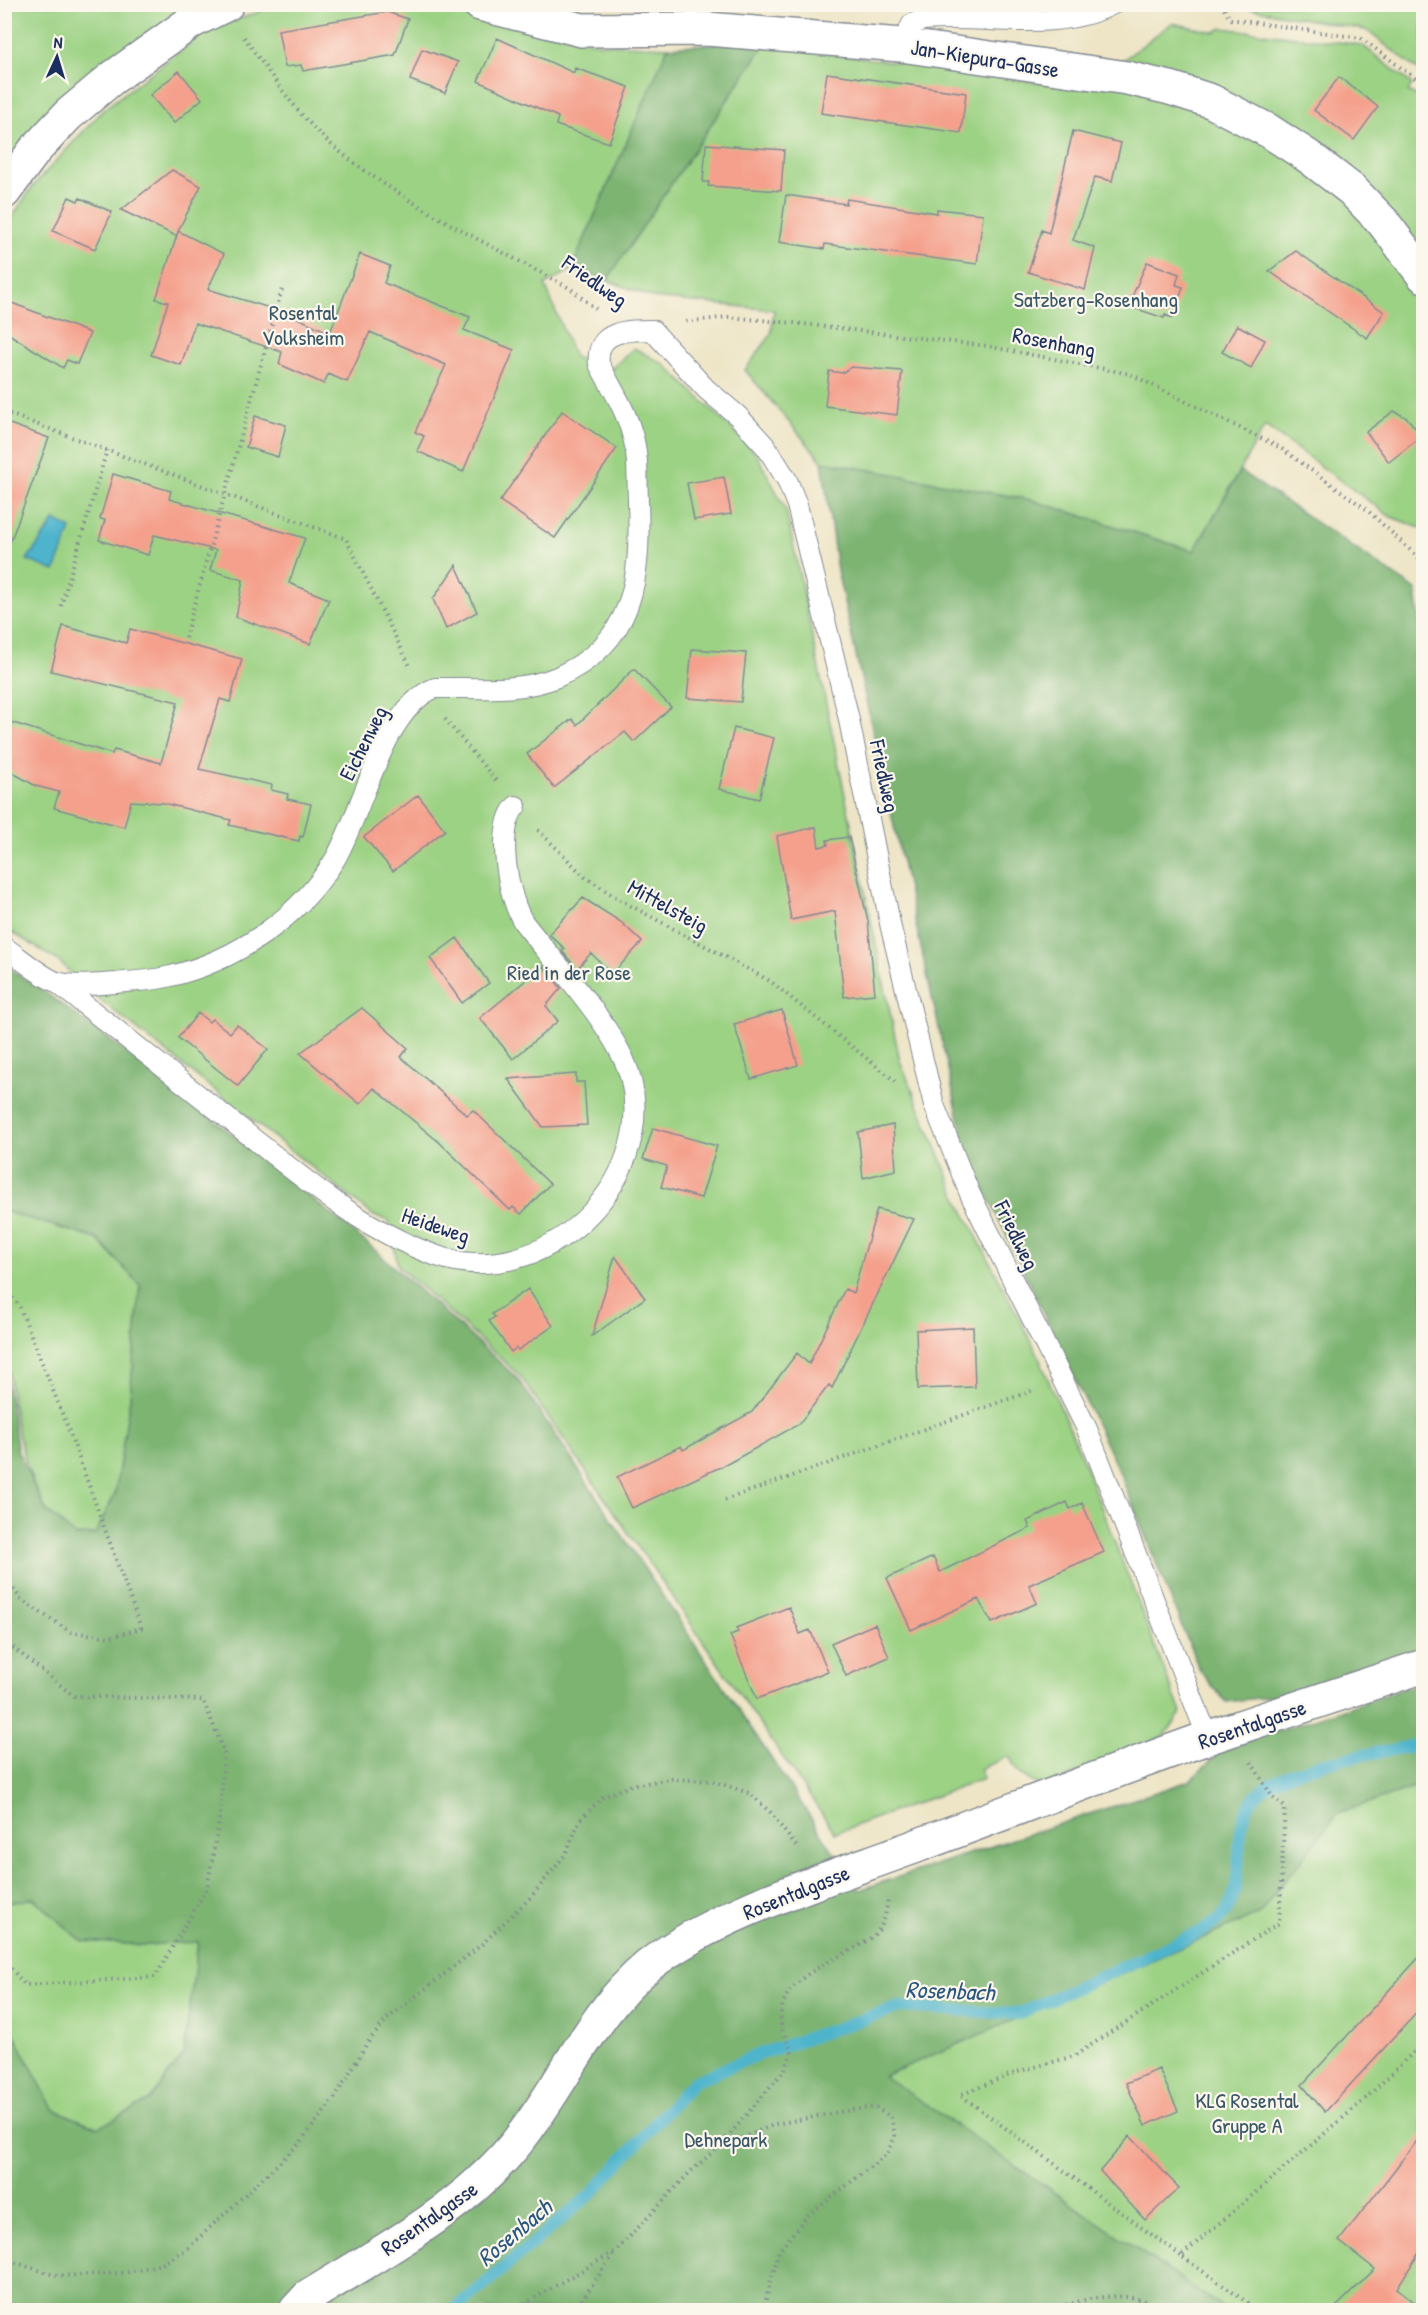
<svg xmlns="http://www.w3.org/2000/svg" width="1428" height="2315" viewBox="0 0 1428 2315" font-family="'Patrick Hand',sans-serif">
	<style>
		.green { fill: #9cd284; stroke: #5c8071; stroke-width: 1.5 }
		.forest { fill: #7db472; stroke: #4c7268; stroke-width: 1.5 }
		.water { fill: #4eb4cc; stroke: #347295; stroke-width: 1.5 }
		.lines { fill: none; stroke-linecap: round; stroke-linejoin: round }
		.stream { stroke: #4eb4cc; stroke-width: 12 }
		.building { fill: #f4a08c }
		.service-casing { stroke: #848a92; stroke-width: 22 }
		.minor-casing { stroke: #848a92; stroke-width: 36 }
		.path { stroke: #848a92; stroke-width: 4; stroke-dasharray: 1.5 4.5; stroke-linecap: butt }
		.service { stroke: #fff; stroke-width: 20 }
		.minor { stroke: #fff; stroke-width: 33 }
		.labels { text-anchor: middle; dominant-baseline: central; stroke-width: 4.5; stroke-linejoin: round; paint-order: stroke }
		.street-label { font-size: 22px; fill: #1b2f5e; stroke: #fbf7ec }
		.park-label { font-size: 22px; fill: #3b5868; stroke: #fbf7ec }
		.water-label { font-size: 24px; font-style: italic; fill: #2a577f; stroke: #fbf7ec }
	</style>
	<rect width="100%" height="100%" fill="#fbf7ec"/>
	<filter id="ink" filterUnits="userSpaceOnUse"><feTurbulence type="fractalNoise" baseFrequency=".0167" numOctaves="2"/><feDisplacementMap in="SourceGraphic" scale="12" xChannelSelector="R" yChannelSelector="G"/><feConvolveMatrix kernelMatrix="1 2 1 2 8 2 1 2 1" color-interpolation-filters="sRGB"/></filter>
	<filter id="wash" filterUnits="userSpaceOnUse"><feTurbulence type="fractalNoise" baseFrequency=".008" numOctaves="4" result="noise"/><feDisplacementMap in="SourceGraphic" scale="24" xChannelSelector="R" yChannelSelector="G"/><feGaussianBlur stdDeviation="1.35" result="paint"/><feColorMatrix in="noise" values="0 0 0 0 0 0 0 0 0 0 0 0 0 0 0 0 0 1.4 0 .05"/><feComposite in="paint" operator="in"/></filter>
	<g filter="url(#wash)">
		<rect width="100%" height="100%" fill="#eee5c6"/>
		<path class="green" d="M 5,5 L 191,5 L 77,89 L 5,163 Z
			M 278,5 L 413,5 L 604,44 L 668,47 L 571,270 L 545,285 L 574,357 L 611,369 L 634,348 L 664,364 L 735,432 L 757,455 L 786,510 L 900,1061 L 959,1202 L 1035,1349 L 1079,1450 L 1181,1713 L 1164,1737 L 1042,1788 L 1018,1773 L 1009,1756 L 980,1769 L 983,1779 L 835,1833 L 521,1377 L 398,1266 L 389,1221 L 374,1216 L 104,1003 L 57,960 L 5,928 L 4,229 L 33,186 L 104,109 L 206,31 Z
			M 1230,5 L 1423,5 L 1423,74 L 1366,30 Z
			M 1172,23 L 1215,32 L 1222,28 L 1362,45 L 1412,84 L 1408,92 L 1423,100 L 1423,529 L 1391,517 L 1265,426 L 1194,551 L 1031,500 L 822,461 L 745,370 L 771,335 L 774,310 L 654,298 L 607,280 L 765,44 L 1085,89 Z
			M 4,1211 L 97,1239 L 140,1284 L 130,1399 L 115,1494 L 95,1534 L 75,1536 C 66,1527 52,1518 45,1508 C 0,1426 5,1304 4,1211 Z
			M 1423,1785 L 1423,2310 L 1226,2310 L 883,2076 L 1259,1914 L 1338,1812 Z
			M 33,1898 L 82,1941 L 145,1945 L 198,1941 L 184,2054 L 150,2100 L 98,2128 L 53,2109 L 10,2026 L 5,2008 L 4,1904 Z"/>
		<path class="forest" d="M 725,43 L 765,44 L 607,280 L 571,270 L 668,47 Z
			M 822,461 L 1031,500 L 1194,551 L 1240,471 L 1416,590 L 1424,658 L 1423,1647 L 1297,1693 L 1226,1702 L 1200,1671 L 1121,1476 L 966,1150 L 837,570 Z
			M 5,966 L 38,987 L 176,1089 L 367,1243 L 518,1379 L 859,1890 L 1189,1781 L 1223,1750 L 1423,1682 L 1423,1785 L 1338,1813 L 1259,1914 L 884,2076 L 1226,2310 L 5,2310 L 5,2008 L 10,2026 L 53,2109 L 98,2128 L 150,2100 L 184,2054 L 198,1942 L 145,1945 L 82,1941 L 33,1898 L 5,1904 L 4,1365 L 18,1452 L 45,1509 L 75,1536 L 95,1534 L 115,1494 L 130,1399 L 140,1285 L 97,1239 L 5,1211 Z"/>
		<path class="water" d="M 55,520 L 71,529 L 55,571 L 27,560 Z"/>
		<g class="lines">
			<path class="stream" d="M 454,2310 L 590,2195 L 693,2082 L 760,2054 L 900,2007 L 1018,2014 L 1198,1933 C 1205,1929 1215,1924 1221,1918 C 1252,1885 1225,1824 1258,1793 C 1289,1763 1380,1753 1424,1744"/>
		</g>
		<g id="blocks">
			<path class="building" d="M 387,12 L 408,19 L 395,55 L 303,71 L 301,65 L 285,67 L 278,30 Z
				M 497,38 L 574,73 L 575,68 L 629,87 L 609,143 L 556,125 L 558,117 L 478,81 Z
				M 422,49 L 458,62 L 445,93 L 410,80 Z
				M 179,71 L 202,99 L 174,123 L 150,95 Z
				M 827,73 L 966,93 L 961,133 L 821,113 Z
				M 1339,77 L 1378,107 L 1354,140 L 1314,110 Z
				M 1073,131 L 1121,143 L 1112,181 L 1095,177 L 1073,240 L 1095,248 L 1085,290 L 1028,272 L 1042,230 L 1049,233 Z
				M 706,144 L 784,150 L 781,191 L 708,186 L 709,182 L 703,182 Z
				M 172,170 L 201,186 L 178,231 L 224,254 L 208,289 L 289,314 L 330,333 L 360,254 L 390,266 L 384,283 L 470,317 L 464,330 L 514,350 L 463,472 L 417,451 L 424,436 L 415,432 L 446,365 L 370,332 L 347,382 L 328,374 L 324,384 L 279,364 L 282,352 L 195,323 L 181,365 L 151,355 L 168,302 L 156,299 L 178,232 L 176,236 L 121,210 Z
				M 786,195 L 846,204 L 847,199 L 937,213 L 937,209 L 983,214 L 977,264 L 825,244 L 824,249 L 779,242 Z
				M 69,197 L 78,201 L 80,198 L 112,212 L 95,249 L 53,231 Z
				M 1296,251 L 1384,312 L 1367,338 L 1269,271 Z
				M 1147,262 L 1179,274 L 1176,285 L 1183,287 L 1173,318 L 1165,315 L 1164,318 L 1128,306 Z
				M 4,300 L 90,333 L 77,364 L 67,360 L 63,368 L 4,331 Z
				M 1237,325 L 1265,340 L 1251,368 L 1222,352 Z
				M 851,367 L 902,371 L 897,415 L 825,406 L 829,371 L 842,373 Z
				M 562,411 L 617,448 L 555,538 L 500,501 Z
				M 1394,411 L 1407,418 L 1422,436 L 1389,462 L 1366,432 Z
				M 255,416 L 286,425 L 278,457 L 246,447 Z
				M 4,422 L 49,438 L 8,548 L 4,548 Z
				M 113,474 L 171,491 L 169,499 L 305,538 L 289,583 L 329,599 L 310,644 L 236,617 L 243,580 L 210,570 L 216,550 L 154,535 L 148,555 L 99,540 L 105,520 L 100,519 Z
				M 724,477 L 731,514 L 694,520 L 687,483 Z
				M 456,565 L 477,612 L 446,629 L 433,599 Z
				M 63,626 L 126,643 L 130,629 L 242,659 L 230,702 L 220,699 L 199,769 L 272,785 L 271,790 L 288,794 L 287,799 L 311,804 L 303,837 L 300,836 L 299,841 L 229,825 L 231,820 L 163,803 L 131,801 L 124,827 L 54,808 L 59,792 L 36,786 L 4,768 L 4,720 L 112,754 L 114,750 L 161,763 L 178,702 L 51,671 Z
				M 692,649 L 746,653 L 741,702 L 687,698 Z
				M 634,669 L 671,707 L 634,742 L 625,732 L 554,788 L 527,754 L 572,719 L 577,725 Z
				M 734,728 L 774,738 L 759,799 L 719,789 Z
				M 418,795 L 445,830 L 393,871 L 364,837 Z
				M 816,827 L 819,847 L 828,845 L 827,840 L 849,837 L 868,921 L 875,994 L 844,997 L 835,911 L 791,920 L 777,836 Z
				M 583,898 L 621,922 L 642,942 L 612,974 L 591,953 L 577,969 L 562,951 L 565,949 L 549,934 Z
				M 457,938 L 489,983 L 462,1003 L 430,958 Z
				M 543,966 L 561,988 L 546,1006 L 558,1021 L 513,1059 L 480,1018 Z
				M 362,1008 L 408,1048 L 401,1057 L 467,1115 L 473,1110 L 550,1184 L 521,1214 L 513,1207 L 510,1210 L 439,1142 L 374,1088 L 360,1104 L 300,1053 Z
				M 782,1010 L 798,1065 L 751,1079 L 734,1024 Z
				M 198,1013 L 209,1022 L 212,1019 L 230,1033 L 237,1025 L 268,1049 L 238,1086 L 178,1038 Z
				M 576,1074 L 576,1082 L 584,1082 L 587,1125 L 543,1127 L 508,1079 Z
				M 893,1125 L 896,1170 L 863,1178 L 858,1132 Z
				M 653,1128 L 717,1146 L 701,1198 L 661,1187 L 667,1166 L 643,1159 Z
				M 877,1209 L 914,1219 L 832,1388 L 829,1385 L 799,1424 L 729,1463 L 632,1508 L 617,1477 L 681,1446 L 683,1450 L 752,1412 L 797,1353 L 809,1364 L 845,1289 L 853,1293 Z
				M 615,1256 L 645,1298 L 592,1336 Z
				M 528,1289 L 553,1326 L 518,1350 L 516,1348 L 511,1352 L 489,1321 L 495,1317 L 492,1314 Z
				M 973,1327 L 975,1387 L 918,1389 L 916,1330 Z
				M 1067,1502 L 1070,1509 L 1082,1503 L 1104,1552 L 1029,1585 L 1037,1603 L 992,1623 L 978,1599 L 911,1630 L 887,1578 L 933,1557 L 940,1572 L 1030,1528 L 1027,1521 Z
				M 789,1607 L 800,1634 L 810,1630 L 828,1671 L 757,1699 L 730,1635 L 738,1632 L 736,1628 Z
				M 875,1624 L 889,1657 L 846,1676 L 831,1643 Z
				M 1424,1952 L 1424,2005 L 1325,2112 L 1302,2085 Z
				M 1159,2069 L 1178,2111 L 1145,2126 L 1126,2083 Z
				M 1424,2132 L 1424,2245 L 1397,2288 L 1424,2310 L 1333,2310 L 1375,2269 L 1339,2241 Z
				M 1130,2136 L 1179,2188 L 1145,2220 L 1100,2171 Z"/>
		</g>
	</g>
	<g filter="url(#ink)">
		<use href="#blocks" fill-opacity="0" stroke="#848a92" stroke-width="1.5"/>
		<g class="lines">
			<g class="service-casing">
				<path id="service" d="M 901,45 L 912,24 L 923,20 C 985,14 1055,34 1113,4
					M 4,947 C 18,956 43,978 57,982 C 75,987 98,984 116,983 C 134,981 153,981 171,976 C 237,960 298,918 334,861 C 362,815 383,708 435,688 C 475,687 519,693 557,677 C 635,643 641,578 638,502 C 637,480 639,455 632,434 C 626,410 611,387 599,364 C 595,330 628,330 652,330 L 706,389 L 738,416 L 767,448 L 787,480 L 797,505 L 848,715 L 891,928 L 934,1105 L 970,1194 L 1087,1429 L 1208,1738
					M 56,982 C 119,1032 182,1082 245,1132 C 305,1180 363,1230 437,1256 C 541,1292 656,1186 631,1080 C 621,1034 554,962 524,923 C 508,899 495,828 516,806"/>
			</g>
			<g class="minor-casing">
				<path id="minor" d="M 480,4 L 582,30 L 707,29 L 901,45 L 1127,78 L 1170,88 L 1211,101 L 1269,131 L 1309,157 L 1352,190 L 1383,222 L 1424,276
					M 4,192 L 35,150 L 68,115 L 111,79 L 191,22 L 227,4
					M 296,2310 L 308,2297 C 381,2252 459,2212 514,2146 C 562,2088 590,2014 648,1966 C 716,1912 837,1876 919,1845 C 1016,1809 1113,1771 1210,1737 C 1281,1713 1352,1690 1424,1666"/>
			</g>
			<path class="path" d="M 1221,4 L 1230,19 L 1361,38 L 1424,85
				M 244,37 C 271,75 297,115 333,146 C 404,205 491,245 571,289 L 596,309
				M 686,322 L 728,317 L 794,323 L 987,346 L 1130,374 L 1279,447 L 1366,509 L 1424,563
				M 4,412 L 346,539 L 410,666
				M 61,606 L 107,450
				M 185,638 L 282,289
				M 445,719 L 498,783
				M 538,830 L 585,877 L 622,901 L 770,981 L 895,1081
				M 4,1289 L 19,1305 L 68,1428 L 141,1628 L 111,1637 L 71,1632 L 21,1600 L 4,1575
				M 725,1500 L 1034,1390
				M 4,1632 L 11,1646 L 74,1696 L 203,1700 L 224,1751 L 220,1815 L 207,1888 L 155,1977 L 25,1985 L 4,1960
				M 720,2147 L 776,2124 L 851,2110 L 875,2107 L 891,2117 L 895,2136 L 887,2154 L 806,2217 L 779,2251 L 763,2310
				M 1181,2256 L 960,2095 L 1017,2072 L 1074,2056 L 1279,1923 L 1285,1807 L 1273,1798 L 1251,1762
				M 4,2259 L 57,2276 L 125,2273 L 162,2264 L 187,2249 L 299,2144 L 334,2099 L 368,2042 L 387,2019 L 480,1946 L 531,1897 L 565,1855 L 580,1820 L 603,1797 L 632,1785 L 672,1779 L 712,1781 L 749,1793 L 770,1812 L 799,1850
				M 514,2310 L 617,2250 L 693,2169 L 719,2147 L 786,2068 L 792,2051 C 788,2042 781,2031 781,2021 C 777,1973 847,1959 874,1935 C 885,1925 886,1911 888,1897
				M 575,2310 L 615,2252
				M 1049,2310 C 1082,2299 1131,2286 1160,2310
				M 1258,2310 L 1181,2256 L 1364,2100 L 1424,2042"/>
			<use href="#service" class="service"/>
			<use href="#minor" class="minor"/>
		</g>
	</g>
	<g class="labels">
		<g class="street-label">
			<text transform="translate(985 58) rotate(9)">Jan-Kiepura-Gasse</text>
			<text transform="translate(595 281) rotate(35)">Friedlweg</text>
			<text transform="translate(1054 342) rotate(11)">Rosenhang</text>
			<text transform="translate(363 743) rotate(-63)">Eichenweg</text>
			<text transform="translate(885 776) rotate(78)">Friedlweg</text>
			<text transform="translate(668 906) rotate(29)">Mittelsteig</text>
			<text transform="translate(436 1225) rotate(19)">Heideweg</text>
			<text transform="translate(1017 1235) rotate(64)">Friedlweg</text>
			<text transform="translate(1252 1724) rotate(-19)">Rosentalgasse</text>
			<text transform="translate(796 1892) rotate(-22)">Rosentalgasse</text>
			<text transform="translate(429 2218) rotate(-35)">Rosentalgasse</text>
		</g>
		<g class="park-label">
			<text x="1096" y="299">Satzberg-Rosenhang</text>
			<text x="303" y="312">Rosental<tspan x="303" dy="25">Volksheim</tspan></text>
			<text x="569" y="972">Ried in der Rose</text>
			<text x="1247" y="2100">KLG Rosental<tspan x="1247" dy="25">Gruppe A</tspan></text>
			<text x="726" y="2139">Dehnepark</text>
		</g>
		<g class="water-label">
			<text transform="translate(950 1990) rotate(2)">Rosenbach</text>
			<text transform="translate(514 2232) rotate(-40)">Rosenbach</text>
		</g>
	</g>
	<rect width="1428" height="2315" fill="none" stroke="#fbf7ec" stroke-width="24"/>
	<g transform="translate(57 57) rotate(4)" stroke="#fbf7ec" stroke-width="4.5" paint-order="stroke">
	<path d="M0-4.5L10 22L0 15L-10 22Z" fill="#1b2f5e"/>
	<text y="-9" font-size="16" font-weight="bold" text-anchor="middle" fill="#1b2f5e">N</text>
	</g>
</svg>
